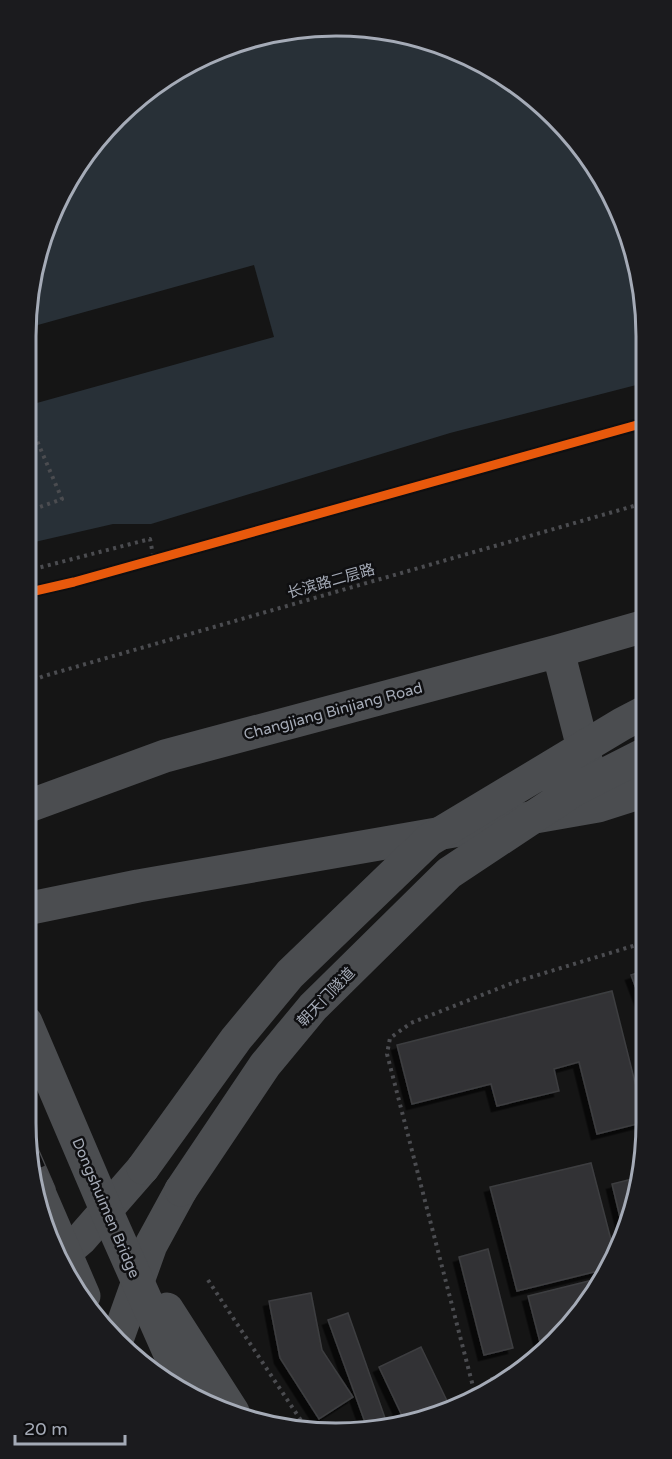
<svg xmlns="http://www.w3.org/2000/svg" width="672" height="1459" viewBox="0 0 672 1459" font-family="'Varela Round','Noto Sans SC',sans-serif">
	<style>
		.water { fill: #283037 }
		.pier { fill: #151515 }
		.building { fill: #333334; stroke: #3d3e41; stroke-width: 1.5; filter: url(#shadow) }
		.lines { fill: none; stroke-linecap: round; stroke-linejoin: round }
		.path { stroke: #4b4c50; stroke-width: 4; stroke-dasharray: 3 4.5; stroke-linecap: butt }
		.major { stroke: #4b4d50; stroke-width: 33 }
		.rail-casing { stroke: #494a4d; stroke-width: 7 }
		.rail { stroke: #0f0f11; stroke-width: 4.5; stroke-dasharray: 14; stroke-linecap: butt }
		.major-bridge { stroke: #4b4d50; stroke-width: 33 }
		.cycleway-casing { stroke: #0f0f11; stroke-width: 13 }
		.cycleway { stroke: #e8590c; stroke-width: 9 }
		.labels { text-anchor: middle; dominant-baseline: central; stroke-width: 5; stroke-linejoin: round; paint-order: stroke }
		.street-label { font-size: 15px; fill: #a5abb7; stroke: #0f0f11 }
		.rim { fill: none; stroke: #a5abb7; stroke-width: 3 }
	</style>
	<defs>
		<filter id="shadow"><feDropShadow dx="-5.5" dy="5.5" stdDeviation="0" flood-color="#0009"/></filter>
	</defs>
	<rect width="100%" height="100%" fill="#151515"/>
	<path class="water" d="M 336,26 L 455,49 L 525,89 L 582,147 L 623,217 L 644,295 L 644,383 L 450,433 L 151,524 L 113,524 L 26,544 L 26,336 L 49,218 L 116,117 L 217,49 Z"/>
	<path class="pier" d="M 254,265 L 274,337 L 26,406 L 27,328 Z"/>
	<path class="building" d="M 646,970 L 646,1015 L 631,975 Z
		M 612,991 L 645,1122 L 597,1134 L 579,1062 L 554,1069 L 559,1091 L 497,1106 L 491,1084 L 412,1104 L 397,1045 Z
		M 591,1163 L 615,1255 L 606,1269 L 517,1291 L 490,1187 Z
		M 636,1178 L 624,1234 L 612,1184 Z
		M 488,1249 L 513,1348 L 484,1355 L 459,1257 Z
		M 601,1278 L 569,1328 L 542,1350 L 528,1296 Z
		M 311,1293 L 322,1350 L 353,1397 L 319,1419 L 280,1358 L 269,1301 Z
		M 348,1313 L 385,1418 L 366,1425 L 328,1320 Z
		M 421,1347 L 450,1407 L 406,1424 L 379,1367 Z
		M 516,1371 L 494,1389 L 491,1378 Z
		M 382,1420 L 385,1428 L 360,1427 L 366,1425 Z"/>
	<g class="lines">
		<path class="path" d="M 26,512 L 62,499 L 26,415
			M 26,571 L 150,539 L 154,560
			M 26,683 L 44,676 L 644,503
			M 208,1280 L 306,1428
			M 476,1398 L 387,1054 L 390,1038 L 411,1023 L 515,982 L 646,942"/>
		<path class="major" d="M 558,651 L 590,775
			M 26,807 L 165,756 L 558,651 L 645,626
			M 26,909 L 138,886 L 598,806 L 645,791
			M 61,1256 L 81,1239 L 143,1168
			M 117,1340 L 151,1245 L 181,1190"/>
		<g class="rail-casing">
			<path id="rail" d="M 26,1042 L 83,1175
				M 26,1128 L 52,1188"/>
		</g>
		<use href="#rail" class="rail"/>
		<path class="major-bridge" d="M 26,1022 L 110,1219 L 188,1395
			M 143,1168 L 236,1039 L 290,974 L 429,840 L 622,724 L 645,712
			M 36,1185 L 84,1296
			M 181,1190 L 265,1065 L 313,1007 L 449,873 L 574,790 L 645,754
			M 167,1309 L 233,1412"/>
		<g class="cycleway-casing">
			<path id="cycleway" d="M 26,593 L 74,582 L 644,423"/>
		</g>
		<use href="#cycleway" class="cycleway"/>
	</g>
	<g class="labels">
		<g class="street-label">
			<text transform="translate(331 581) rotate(-16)">长滨路二层路</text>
			<text transform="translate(333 711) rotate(-15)">Changjiang Binjiang Road</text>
			<text transform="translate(326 997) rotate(-46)">朝天门隧道</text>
			<text transform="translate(106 1208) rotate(67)">Dongshuimen Bridge</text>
		</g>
	</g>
	<path d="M0 0H672V1459H0ZM336 36H336A300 300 0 0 1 636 336V1123A300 300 0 0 1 336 1423H336A300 300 0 0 1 36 1123V336A300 300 0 0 1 336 36Z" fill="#1b1b1e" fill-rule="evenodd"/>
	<path class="rim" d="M336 36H336A300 300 0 0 1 636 336V1123A300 300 0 0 1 336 1423H336A300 300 0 0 1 36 1123V336A300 300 0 0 1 336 36Z"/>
	<path d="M15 1435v9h110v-9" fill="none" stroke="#a5abb7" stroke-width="3"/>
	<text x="24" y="1435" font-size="18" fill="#a5abb7" stroke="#0f0f11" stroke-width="4.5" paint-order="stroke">20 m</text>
</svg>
